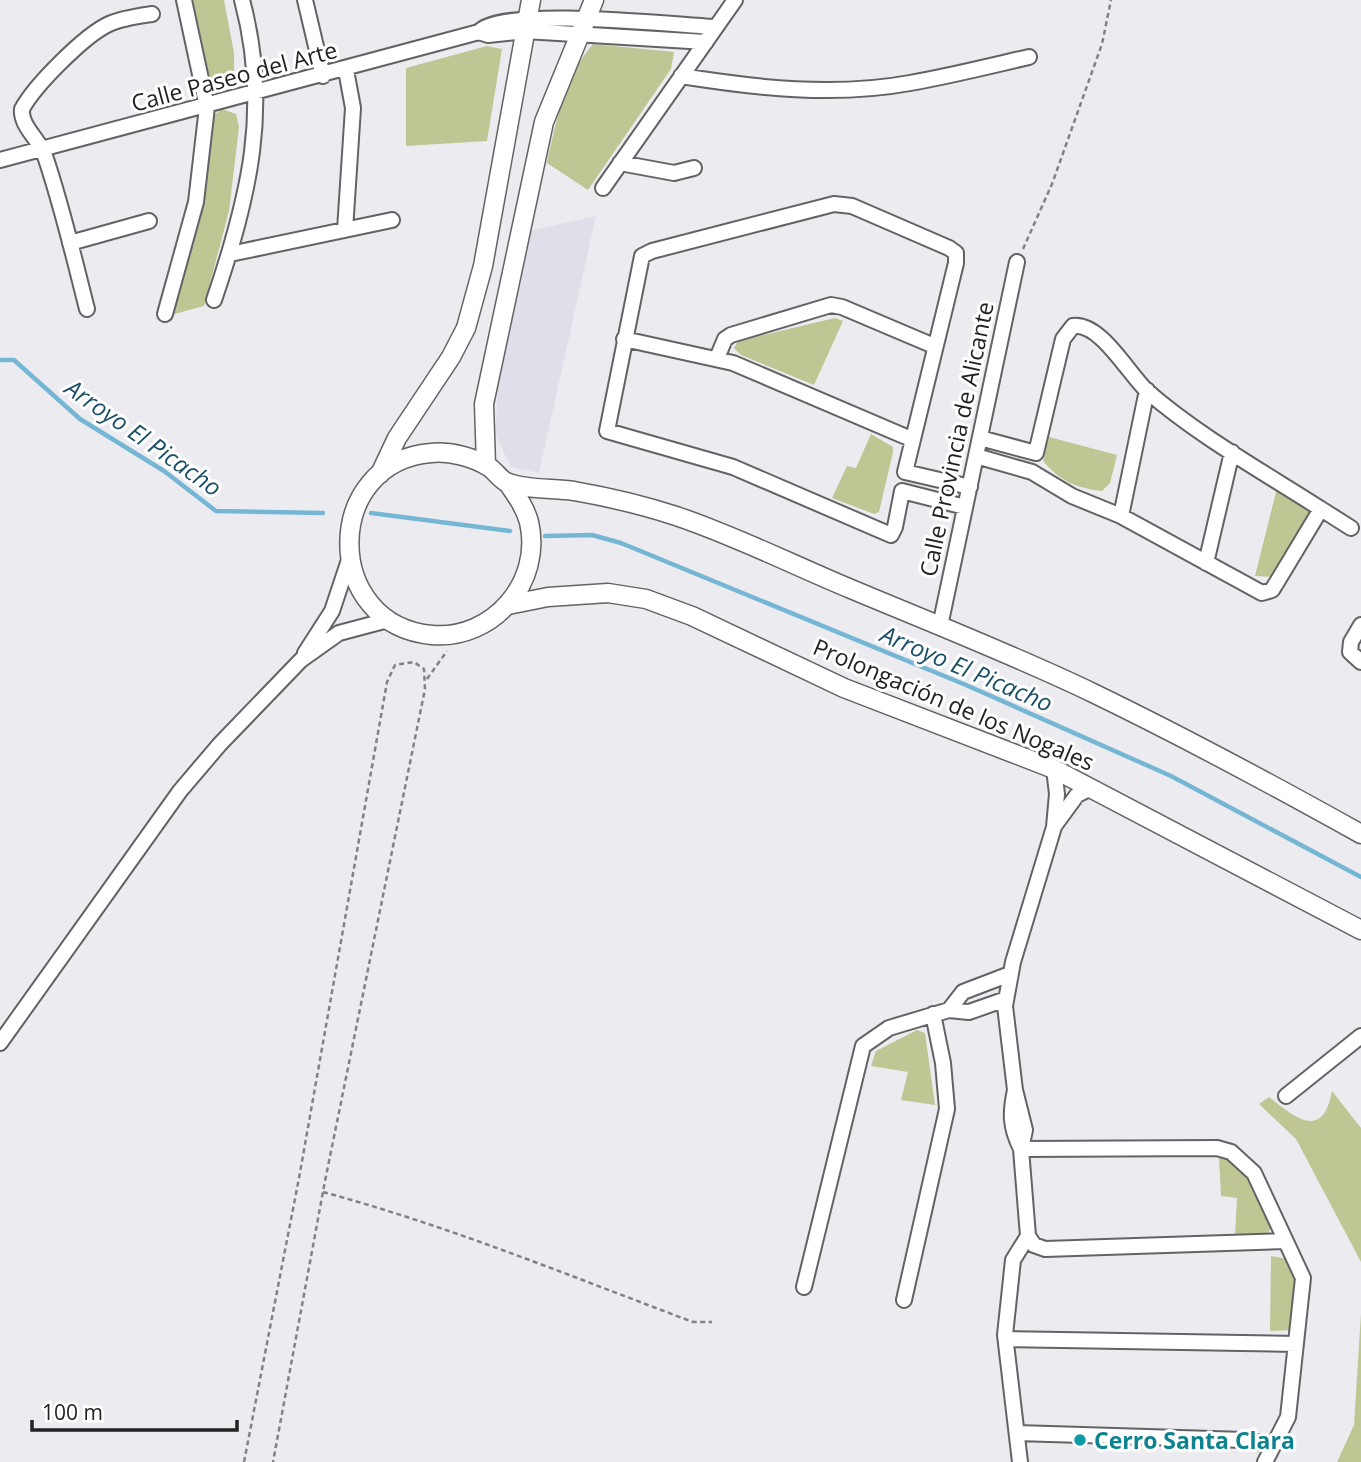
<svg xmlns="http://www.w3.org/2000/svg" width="1361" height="1462" viewBox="0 0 1361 1462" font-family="'Open Sans',sans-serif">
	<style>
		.built { fill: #dfdfe9 }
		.green { fill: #bfc693 }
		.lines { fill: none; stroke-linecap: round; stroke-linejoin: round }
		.stream { stroke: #76b6d5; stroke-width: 4.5 }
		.minor-casing { stroke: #636366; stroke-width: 18 }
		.major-casing { stroke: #636366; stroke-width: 21 }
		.path { stroke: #828284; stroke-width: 2.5; stroke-dasharray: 5 3.5; stroke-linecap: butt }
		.minor { stroke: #fff; stroke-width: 14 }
		.major { stroke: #fff; stroke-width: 18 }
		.culture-dot { fill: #0f9aa8; stroke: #fff; stroke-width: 2.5 }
		.labels { text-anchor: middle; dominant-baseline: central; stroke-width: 6; stroke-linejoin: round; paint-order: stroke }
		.street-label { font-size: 23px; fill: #222223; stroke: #fff }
		.culture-label { font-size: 23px; font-weight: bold; fill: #0d838f; stroke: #fff; text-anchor: start }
		.water-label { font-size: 24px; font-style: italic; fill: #1a4f65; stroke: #fff }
	</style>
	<rect width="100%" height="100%" fill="#ececf0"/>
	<path class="built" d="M 596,216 L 539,473 L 511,467 L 495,434 L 498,388 L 529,231 Z"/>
	<path class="green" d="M 193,0 L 224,0 L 234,53 L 234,72 L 218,81 L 210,80 Z
		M 593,44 L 674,52 L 671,69 L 588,190 L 547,163 C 556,121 565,76 593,44 Z
		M 487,46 L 502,49 L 487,141 L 406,146 L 406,68 Z
		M 222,109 L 236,114 L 239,127 L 229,211 L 204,306 L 167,316 L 211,117 Z
		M 835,318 L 843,321 L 814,385 L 741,355 L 734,348 L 738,341 Z
		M 871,434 L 893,447 L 893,452 L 879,512 L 874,514 L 832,498 L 847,466 L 856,468 Z
		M 1049,437 L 1117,455 L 1110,483 L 1102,491 C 1076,488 1060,481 1043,461 Z
		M 1277,488 L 1308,507 L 1310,513 L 1272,577 L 1255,576 Z
		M 917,1030 L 925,1033 L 935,1105 L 901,1100 L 908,1072 L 871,1066 L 876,1051 Z
		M 1332,1091 L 1361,1128 L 1361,1262 L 1296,1139 L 1259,1104 L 1269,1097 C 1295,1118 1323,1141 1332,1091 Z
		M 1219,1158 C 1248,1160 1261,1205 1272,1227 L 1267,1234 L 1235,1235 L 1237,1198 L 1221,1196 Z
		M 1271,1256 L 1288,1259 L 1299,1278 L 1292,1330 L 1270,1331 Z
		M 1361,1313 L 1361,1462 L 1337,1462 L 1354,1425 Z"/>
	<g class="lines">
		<path class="stream" d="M 0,360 L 14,360 L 80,419 L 164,471 L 216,511 L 323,513
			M 371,513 L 510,531
			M 545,536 L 592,535 L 621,543 L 966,685 L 1171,776 L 1361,877"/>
		<g class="minor-casing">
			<path id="minor" d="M 305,0 L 323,76
				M 479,32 L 488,35 L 525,31 L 706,42
				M 681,76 C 757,88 834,97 910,83 C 950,76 990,66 1029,57
				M 0,160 L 479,32 C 500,6 676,25 716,27
				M 620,163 L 674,173 L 694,168
				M 603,188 L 735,0
				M 345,230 L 353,108 L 346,70
				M 70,243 L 149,221
				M 230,254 L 392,220
				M 214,300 C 249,197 271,108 242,0
				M 87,309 C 74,258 62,206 45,156 C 40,140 20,126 22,109 C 35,85 85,35 109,24 C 122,18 138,16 152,14
				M 165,314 L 196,202 L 207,107 L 184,0
				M 624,339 L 733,363 L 911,439
				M 717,358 L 725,339 L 731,335 L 831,305 L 842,307 L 934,346
				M 976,456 L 1032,472 L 1072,496 L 1121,516 L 1262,593 L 1272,590 L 1277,582 L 1321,509 C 1265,473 1197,435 1147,391 C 1128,373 1100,322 1073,326 L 1063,339 L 1036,453 L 980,438
				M 965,507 L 902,491 L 895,527 L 891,535 L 733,467 L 607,431 L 642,256 L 652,251 L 834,204 L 852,206 L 949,248 L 956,253 L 956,263 L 905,472 L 970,487
				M 1321,509 L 1351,528
				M 1121,516 L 1147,390
				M 1206,563 L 1232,452
				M 1361,625 L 1351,642 L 1350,652 L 1361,662
				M 940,626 L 1017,262
				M 305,653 L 332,611 L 349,560
				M 1054,769 L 1057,794 L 1054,827 L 1013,962 L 1005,1006 L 1015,1090 L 1025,1130 L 1021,1149 L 1028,1236 L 1034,1245 L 1045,1249 L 1284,1241
				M 1055,825 L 1077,795 L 1091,788
				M 949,1010 L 963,992 L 1010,974
				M 0,1043 L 180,791 L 220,744 L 301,660 L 339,633 L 388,620
				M 1015,1090 C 1010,1113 1010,1127 1021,1149
				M 1286,1096 L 1361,1036
				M 1021,1149 L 1217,1148 L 1231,1152 L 1254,1173 L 1303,1278 L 1288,1417 L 1265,1462
				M 804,1287 L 863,1046 L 889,1028 L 949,1010 L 969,1012 L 1006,999
				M 904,1300 L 947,1109 L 943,1063 L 933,1014
				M 1006,1339 L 1296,1344
				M 1017,1433 L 1245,1440 L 1274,1445
				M 1020,1462 L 1005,1335 L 1013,1260 L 1028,1236"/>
		</g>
		<g class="major-casing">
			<path id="major" d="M 486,465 L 484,404 L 544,122 L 594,0
				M 380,474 L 397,438 L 451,357 L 466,328 L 483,266 L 531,0
				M 507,482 C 516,495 525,507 529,522 C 543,582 493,640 432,635 C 322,625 322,462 431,453 C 450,451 473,457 489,467 C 495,471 500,479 506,482 C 524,490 554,488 574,491 C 608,497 643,505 676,516 C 736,536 793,565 851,589 C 932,623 1014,655 1093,693 C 1184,737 1273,785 1361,834
				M 508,605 L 548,597 L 608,593 L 646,599 L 692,616 L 844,688 L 1054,769 L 1361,930"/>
		</g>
		<path class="path" d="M 1023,249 L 1052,184 L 1102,44 L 1111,0
			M 427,679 L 447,651
			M 323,1192 C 449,1226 570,1276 693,1322 L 712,1322
			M 244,1462 L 299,1178 L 387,682 L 395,665 L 414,662 L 424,669 L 425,689 L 325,1181 L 273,1462"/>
		<use href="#minor" class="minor"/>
		<use href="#major" class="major"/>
	</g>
	<circle class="culture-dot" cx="1080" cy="1440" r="7"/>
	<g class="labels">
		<g class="street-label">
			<text transform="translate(234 76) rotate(-15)">Calle Paseo del Arte</text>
			<text transform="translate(956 439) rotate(-78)">Calle Provincia de Alicante</text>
			<text transform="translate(954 704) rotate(23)">Prolongación de los Nogales</text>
		</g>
		<g class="culture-label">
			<text x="1094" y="1440">Cerro Santa Clara</text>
		</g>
		<g class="water-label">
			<text transform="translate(144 437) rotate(35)">Arroyo El Picacho</text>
			<text transform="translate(967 668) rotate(23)">Arroyo El Picacho</text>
		</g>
	</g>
	<path d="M32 1420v10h205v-10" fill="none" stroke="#222223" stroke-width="3.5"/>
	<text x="42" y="1420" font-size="21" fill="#222223" stroke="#ffffff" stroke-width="5" paint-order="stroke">100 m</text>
</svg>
